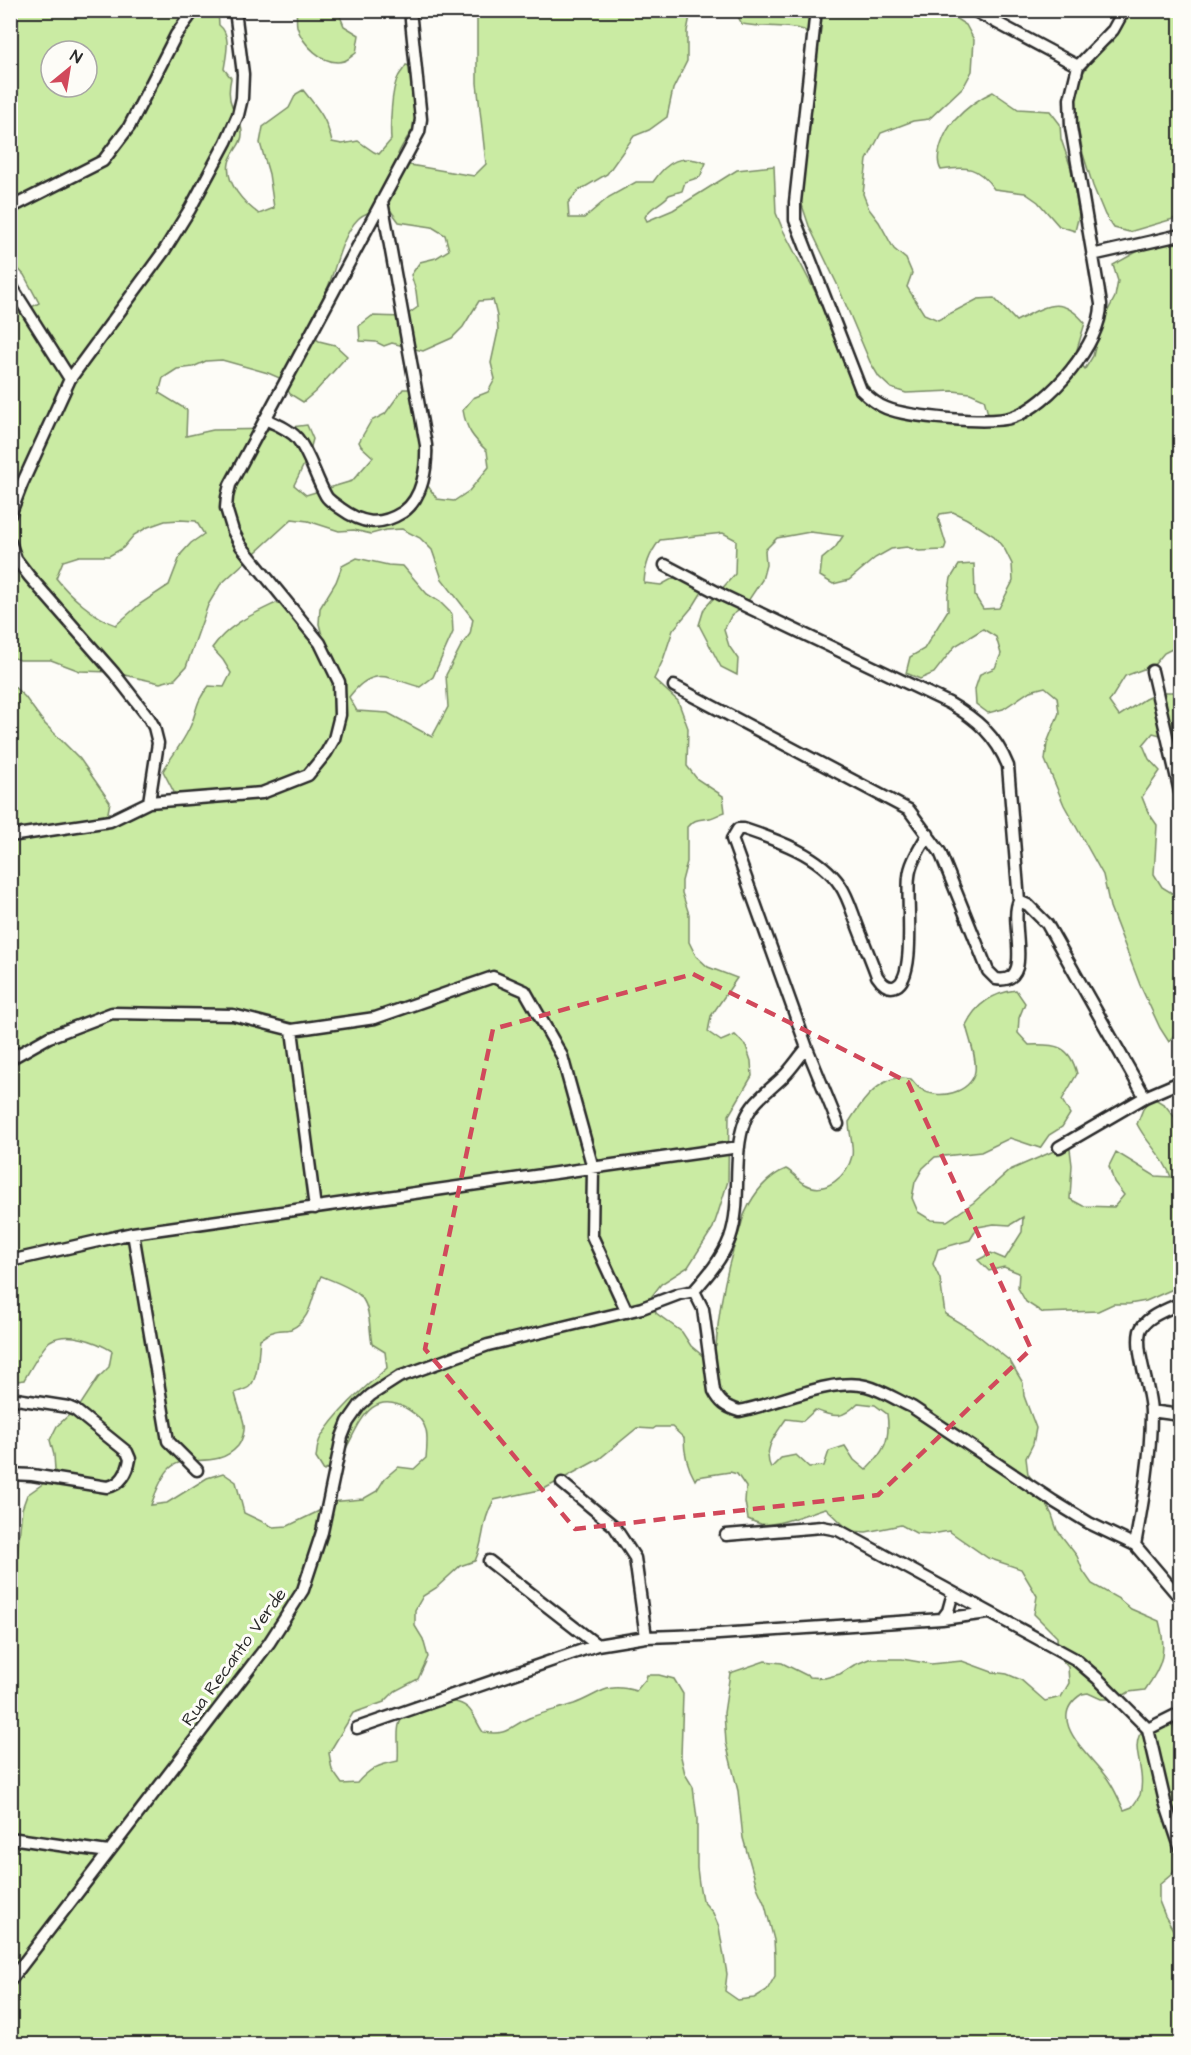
<svg xmlns="http://www.w3.org/2000/svg" width="1191" height="2055" viewBox="0 0 1191 2055" font-family="'Architects Daughter',sans-serif">
	<style>
		.green { fill: #caeba3; stroke: #7a8b67; stroke-width: 1.5; fill-rule: evenodd }
		.lines { fill: none; stroke-linecap: round; stroke-linejoin: round }
		.street-casing { stroke: #2b2b2b; stroke-width: 15 }
		.street { stroke: #fdfcf7; stroke-width: 10 }
		.marked { fill: none; stroke: #d1495b; stroke-width: 4.5; stroke-dasharray: 12 8; stroke-linejoin: round }
		.labels { text-anchor: middle; dominant-baseline: central; stroke-width: 6; stroke-linejoin: round; paint-order: stroke }
		.street-label { font-size: 18px; fill: #2b2b2b; stroke: #fdfcf7 }
	</style>
	<rect width="100%" height="100%" fill="#fdfcf7"/>
	<filter id="ink" filterUnits="userSpaceOnUse"><feTurbulence type="fractalNoise" baseFrequency=".0167" numOctaves="2"/><feDisplacementMap in="SourceGraphic" scale="12" xChannelSelector="R" yChannelSelector="G"/><feConvolveMatrix kernelMatrix="1 2 1 2 8 2 1 2 1" color-interpolation-filters="sRGB"/></filter>
	<g filter="url(#ink)">
		<path class="green" d="M 11,11 L 218,11 L 219,25 C 232,35 226,55 224,69 L 231,78 C 229,87 228,97 232,106 C 236,115 242,123 242,133 C 243,144 231,152 229,163 C 225,183 244,203 259,214 L 274,208 L 269,174 L 260,143 L 263,127 L 289,108 L 296,94 L 303,90 C 319,110 326,117 332,142 L 342,144 L 358,141 L 374,152 L 379,154 L 391,140 C 390,126 391,90 398,77 C 400,73 404,69 406,65 L 421,69 L 422,96 L 426,103 C 420,123 406,136 398,154 L 410,165 L 474,176 L 486,164 L 477,83 L 477,11 L 691,11 L 687,31 L 687,61 L 673,89 L 667,117 L 649,130 L 634,136 L 607,174 L 578,191 L 568,203 L 569,218 L 584,218 L 609,197 L 636,182 L 653,182 C 668,160 681,154 706,163 L 700,177 L 685,182 L 682,191 L 669,195 C 662,204 650,206 645,217 L 647,221 L 673,210 L 737,170 L 774,166 L 776,213 L 783,230 L 856,370 C 864,382 877,401 891,407 C 909,414 968,416 988,414 L 984,399 L 970,393 L 953,391 L 906,393 L 891,388 L 879,377 L 870,362 L 837,284 L 809,226 L 798,193 L 812,43 L 804,30 C 783,24 763,28 742,24 L 735,11 L 944,11 L 966,25 L 974,40 L 972,71 L 964,86 L 929,119 L 913,121 L 881,133 L 867,160 L 863,194 L 869,209 L 879,222 L 894,249 L 906,259 L 912,273 L 907,287 L 924,314 L 938,320 L 978,299 L 994,298 L 1016,321 C 1045,307 1060,293 1085,323 L 1075,356 L 1085,369 L 1093,356 L 1101,324 L 1115,297 L 1118,281 L 1113,265 L 1140,250 L 1156,245 L 1180,243 L 1180,645 L 1164,653 L 1154,665 L 1125,676 L 1109,702 L 1119,716 L 1145,699 L 1161,692 L 1180,692 L 1180,750 L 1168,737 L 1153,733 L 1143,745 L 1149,759 L 1160,771 L 1142,797 L 1148,812 L 1157,825 L 1154,874 L 1162,887 L 1180,898 L 1180,941 L 1178,944 C 1183,966 1185,1025 1169,1042 L 1160,1028 L 1140,985 L 1110,907 L 1103,875 L 1064,805 L 1045,760 L 1047,743 L 1059,713 L 1057,697 L 1045,687 L 1030,691 L 1003,709 L 988,713 L 976,704 L 975,689 L 980,674 L 995,668 L 1001,654 L 996,637 L 983,629 L 955,646 L 934,673 L 920,679 L 906,673 L 910,657 L 924,649 L 948,610 L 948,595 L 951,578 L 959,565 L 974,564 L 975,596 L 983,609 L 999,608 L 1013,581 L 1012,564 L 1005,550 L 994,536 L 967,519 L 953,512 L 940,514 L 938,518 L 946,544 L 944,550 L 919,551 L 907,547 L 891,549 L 875,558 L 849,580 L 833,584 L 820,576 L 822,559 L 835,548 L 843,536 L 810,532 L 777,538 L 765,550 L 766,565 L 762,580 L 744,607 L 731,616 L 724,630 L 729,646 L 738,659 L 737,675 L 721,667 L 699,625 L 704,609 L 735,574 L 736,540 L 723,533 L 660,540 C 649,554 645,566 644,583 L 661,585 L 688,570 L 702,577 L 702,592 L 694,605 L 673,630 L 663,660 L 654,679 L 678,701 L 688,728 L 687,766 L 697,779 L 723,796 L 725,812 C 721,813 715,817 710,818 C 700,820 695,818 687,827 L 687,862 L 682,881 L 682,893 L 689,914 L 689,942 L 696,956 L 708,967 L 737,978 L 711,1016 L 708,1032 L 721,1041 L 735,1035 L 746,1046 L 751,1061 L 752,1076 L 729,1115 L 728,1181 L 718,1213 L 713,1228 L 688,1267 L 661,1284 L 652,1296 L 656,1313 L 682,1332 L 691,1346 L 703,1356 L 716,1346 C 719,1307 727,1265 740,1229 C 742,1223 743,1216 746,1211 C 754,1193 768,1176 786,1169 C 794,1173 798,1180 805,1184 C 825,1196 848,1175 852,1156 C 854,1147 849,1132 849,1122 C 859,1106 875,1082 896,1078 C 900,1077 906,1079 911,1079 C 914,1082 917,1087 921,1089 C 937,1101 972,1093 975,1071 C 977,1057 969,1039 966,1025 C 976,1004 992,993 1016,990 L 1025,1003 L 1019,1018 L 1018,1033 L 1029,1045 C 1056,1044 1070,1045 1077,1074 L 1062,1100 L 1070,1114 L 1062,1127 L 1049,1135 L 1040,1148 L 1010,1138 L 981,1152 L 935,1157 L 923,1168 L 915,1182 L 912,1198 L 918,1212 L 931,1220 L 947,1221 L 973,1203 L 1010,1170 L 1054,1151 L 1070,1149 L 1072,1165 L 1070,1199 L 1083,1206 L 1114,1207 L 1124,1195 L 1114,1182 L 1109,1166 L 1116,1152 L 1155,1176 L 1171,1177 C 1163,1155 1147,1144 1137,1124 L 1143,1109 L 1152,1097 L 1165,1105 L 1180,1124 L 1180,1286 L 1146,1301 L 1129,1304 L 1113,1304 L 1098,1311 L 1043,1313 L 1026,1302 L 1018,1288 L 1019,1273 L 1004,1267 L 989,1271 L 978,1260 L 991,1253 L 1005,1259 L 1022,1232 L 1023,1217 L 1010,1225 L 994,1224 L 978,1227 L 970,1240 L 938,1249 L 933,1264 L 940,1279 L 945,1314 L 970,1329 L 1010,1361 L 1023,1383 L 1024,1396 L 1036,1428 L 1033,1444 L 1026,1458 L 1028,1474 L 1038,1487 L 1052,1515 L 1057,1530 L 1077,1556 L 1083,1571 L 1092,1584 L 1119,1599 L 1131,1609 L 1159,1621 C 1167,1651 1163,1665 1145,1690 L 1129,1692 L 1118,1699 L 1101,1699 L 1088,1693 L 1082,1694 C 1041,1720 1094,1757 1109,1781 C 1115,1790 1119,1800 1124,1810 L 1132,1807 C 1135,1803 1138,1799 1140,1795 C 1149,1761 1113,1729 1171,1719 C 1176,1726 1175,1733 1180,1741 L 1180,1814 L 1178,1815 L 1172,1829 L 1179,1861 L 1172,1874 L 1159,1885 L 1159,1901 L 1165,1916 L 1180,1942 L 1180,2044 L 37,2044 L 11,2037 L 11,1577 L 13,1576 L 17,1558 L 22,1509 L 27,1495 L 44,1483 L 55,1470 L 54,1455 L 50,1440 L 57,1426 L 81,1404 L 98,1378 L 109,1367 L 112,1351 C 97,1342 68,1330 50,1341 C 42,1347 30,1370 24,1380 L 11,1382 L 10,683 L 25,697 L 44,723 L 80,759 L 110,802 L 107,818 L 178,800 L 163,771 C 171,757 182,744 189,729 C 198,711 194,703 209,686 L 224,687 L 231,673 L 223,660 L 212,648 C 228,625 251,615 276,603 L 292,609 L 307,638 L 323,639 L 319,624 L 320,608 L 336,582 L 342,566 L 357,558 L 388,565 L 403,566 L 427,594 L 440,602 L 452,614 L 453,632 L 433,677 L 420,687 C 388,678 373,665 349,697 L 357,711 L 388,713 L 432,737 L 448,707 L 446,675 L 461,646 L 470,634 L 473,619 L 442,579 L 432,550 L 420,538 L 402,529 L 386,530 L 371,534 L 354,530 L 339,531 L 308,521 L 292,519 L 220,585 L 208,605 L 186,667 L 175,679 L 160,683 L 111,672 L 80,671 L 51,660 L 20,660 L 11,657 L 11,311 L 25,311 L 39,303 L 24,275 L 11,261 ZM 51,51 L 87,51 L 87,87 L 51,87 ZM 388,207 L 399,222 L 432,227 L 445,235 L 449,250 L 436,258 L 420,262 L 411,275 L 416,291 L 418,307 L 404,317 L 372,316 L 359,326 L 360,341 L 376,342 L 384,346 L 392,343 L 423,351 L 452,338 L 463,327 L 479,301 L 493,300 L 497,316 L 498,331 L 491,363 L 495,379 L 488,392 L 473,398 L 463,410 C 466,429 473,438 487,451 L 489,467 L 469,491 L 454,501 L 437,499 L 428,486 L 433,451 L 426,436 L 419,389 L 403,389 L 385,414 L 371,421 L 359,442 L 361,446 L 373,457 L 352,481 L 306,495 L 294,485 L 309,454 L 313,439 L 307,425 L 275,429 L 213,430 L 186,436 L 187,410 L 159,393 L 163,378 L 177,369 L 193,367 L 206,361 L 222,360 L 268,373 L 282,379 L 290,394 L 303,402 L 316,391 L 347,356 L 335,345 L 319,341 L 306,333 C 311,316 321,304 328,287 C 336,267 342,235 358,219 C 365,212 378,209 388,207 ZM 180,520 L 196,521 L 204,534 L 191,543 L 181,554 L 169,585 L 140,604 L 116,625 C 95,618 69,595 56,578 L 63,561 L 79,556 L 109,556 L 123,548 L 134,535 L 148,527 L 165,521 ZM 321,1276 C 331,1280 356,1289 362,1298 C 371,1310 369,1330 372,1344 L 385,1352 L 387,1368 C 364,1388 335,1413 320,1439 C 317,1445 317,1452 316,1458 L 324,1471 C 329,1468 335,1465 339,1460 C 358,1433 366,1384 409,1410 C 430,1423 428,1436 426,1458 L 414,1469 L 398,1467 L 385,1478 L 377,1491 L 363,1499 L 330,1502 L 317,1512 L 288,1526 L 273,1527 L 244,1513 L 236,1482 L 223,1473 L 207,1478 L 167,1503 L 151,1505 C 155,1494 161,1477 170,1468 C 187,1452 216,1471 238,1446 C 242,1441 245,1431 244,1424 C 242,1414 237,1403 235,1393 C 239,1391 245,1390 249,1387 C 259,1379 258,1352 260,1339 C 264,1337 268,1333 273,1332 C 279,1329 285,1331 291,1329 C 313,1319 311,1295 321,1276 ZM 858,1403 L 875,1405 L 887,1414 C 891,1440 884,1452 866,1470 L 854,1460 L 845,1446 L 829,1451 L 824,1466 L 809,1467 L 796,1455 L 781,1458 L 771,1468 C 762,1450 776,1434 786,1419 L 803,1421 L 815,1410 C 836,1418 842,1419 858,1403 ZM 656,1427 L 672,1427 L 684,1438 C 684,1454 687,1466 695,1480 L 697,1477 L 730,1472 L 737,1474 L 746,1487 L 745,1502 L 748,1519 C 752,1521 757,1523 761,1524 C 776,1527 810,1512 826,1508 L 850,1531 L 866,1532 L 901,1525 L 916,1533 L 932,1534 L 949,1531 L 988,1558 L 1021,1569 L 1037,1596 L 1034,1614 L 1057,1637 L 1058,1655 L 1068,1667 L 1069,1683 L 1061,1697 L 1045,1701 L 1021,1680 L 1007,1674 L 992,1672 L 962,1661 L 931,1664 L 902,1659 L 869,1659 L 854,1665 L 840,1674 L 825,1678 L 810,1677 L 782,1663 L 765,1661 L 730,1673 L 724,1713 L 726,1743 L 738,1791 L 743,1838 L 757,1887 L 765,1905 L 774,1940 L 775,1957 L 775,1976 L 767,1990 L 754,1998 L 738,2000 L 725,1991 L 727,1974 L 719,1927 L 713,1913 L 702,1900 L 699,1884 L 697,1868 L 697,1819 L 693,1787 L 685,1774 L 681,1757 L 683,1694 L 674,1679 L 659,1675 L 647,1675 L 646,1679 L 636,1691 C 605,1682 601,1694 574,1704 C 559,1709 544,1712 529,1718 C 508,1727 510,1736 483,1732 C 477,1724 475,1715 468,1708 C 451,1694 433,1708 414,1701 C 391,1728 400,1730 398,1761 C 378,1765 370,1768 357,1783 L 342,1784 L 332,1770 L 329,1753 L 353,1713 L 384,1702 L 395,1691 L 418,1679 L 428,1657 L 423,1639 L 415,1626 L 415,1610 L 423,1596 L 436,1588 L 460,1566 L 475,1561 C 485,1539 481,1522 494,1500 L 544,1489 L 599,1459 L 637,1428 L 653,1429 Z
			M 296,11 L 338,11 L 344,26 L 359,35 L 356,53 C 353,55 348,60 344,61 C 324,67 301,43 297,26 C 296,21 297,15 296,11 Z
			M 1129,11 L 1180,11 L 1180,217 L 1129,232 L 1114,228 L 1105,215 L 1093,186 L 1083,154 L 1074,106 L 1080,77 L 1098,51 L 1112,42 L 1121,29 Z
			M 993,92 L 1018,109 L 1050,111 L 1060,124 L 1061,139 L 1071,168 L 1079,215 L 1075,231 L 1059,226 L 1038,202 L 1025,193 L 994,189 C 978,166 967,166 941,170 C 933,157 945,131 954,121 C 965,109 979,98 993,92 Z"/>
		<g class="lines">
			<g class="street-casing">
				<path id="street" d="M 816,10 L 795,202 L 795,220 L 861,390 C 869,398 876,404 886,408 C 908,417 991,425 1013,417 C 1049,405 1102,342 1101,304 L 1071,127 L 1070,99 L 1078,66 L 1113,30 L 1124,10
					M 973,10 L 1078,66
					M 10,208 L 103,161 L 129,127 L 176,35 L 194,10
					M 1092,255 L 1180,235
					M 10,284 L 70,379 L 22,484 L 10,515
					M 70,379 L 164,251 L 190,209 L 226,142 L 238,115 L 242,98 L 243,74 L 235,10
					M 265,419 C 276,424 289,429 297,438 C 310,454 315,477 326,496 C 329,501 335,504 340,508 C 362,524 379,527 403,512 C 423,498 427,467 426,445 L 382,201
					M 10,542 L 16,559 L 29,576 L 114,673 L 149,718 L 154,727 L 158,743 L 149,802
					M 665,565 L 722,595 L 949,703 C 977,719 996,736 1008,766 L 1019,901 C 1008,922 1036,985 996,979 L 988,971 L 940,852 L 909,810 L 674,686
					M 1152,671 L 1180,792
					M 10,836 L 110,821 L 149,802 L 262,793 L 308,775 L 326,753 L 334,739 L 340,715 L 339,682 L 320,643 L 241,546 L 233,531 L 226,508 L 227,497 L 230,485 L 419,132 L 421,119 L 410,10
					M 1019,901 L 1028,905 L 1047,924 L 1145,1097
					M 292,1030 L 375,1018 L 493,977 L 525,991 L 562,1056 L 593,1168 L 592,1236 L 627,1312
					M 807,1048 C 799,1057 792,1068 784,1076 C 769,1091 753,1100 745,1120 C 731,1158 743,1201 730,1238 C 722,1259 708,1275 694,1291 L 703,1309 L 714,1391 C 720,1403 726,1407 739,1411 C 775,1405 831,1377 866,1386 C 882,1390 897,1400 912,1407 L 1053,1501 L 1089,1523 L 1135,1545 L 1180,1598
					M 10,1059 L 49,1037 L 112,1013 L 233,1015 L 292,1030 L 315,1208
					M 838,1124 L 807,1048 L 732,839 L 738,829 L 744,829 C 777,840 820,855 840,885 C 847,895 851,908 855,919 C 862,938 870,957 877,976 C 881,982 887,990 896,986 C 917,977 906,897 909,877 C 910,862 921,847 928,834
					M 1059,1147 L 1145,1097 L 1180,1082
					M 133,1233 L 168,1441 L 197,1470
					M 10,1261 L 133,1233 L 739,1147
					M 10,1398 L 68,1407 L 75,1410 L 127,1452 L 130,1459 C 128,1472 121,1485 107,1487 L 32,1475 L 10,1474
					M 1151,1411 L 1180,1415
					M 562,1483 L 614,1526 L 635,1558 L 646,1637
					M 726,1535 L 822,1527 L 838,1530 L 1075,1659 L 1097,1678 L 1148,1729 L 1165,1802 L 1180,1847
					M 1135,1545 C 1143,1501 1151,1457 1151,1413 C 1151,1389 1135,1353 1140,1331 C 1145,1316 1168,1310 1180,1303
					M 489,1561 L 597,1645
					M 942,1619 L 948,1611 L 953,1593
					M 357,1728 L 597,1645 L 646,1637 L 704,1635 L 942,1619 L 988,1613
					M 1148,1729 L 1180,1713
					M 10,1838 L 108,1852
					M 10,1981 L 269,1643 L 303,1590 L 322,1532 L 342,1437 L 348,1422 L 360,1405 L 371,1395 L 399,1377 L 488,1345 L 642,1308 L 679,1294 L 694,1291"/>
			</g>
			<use href="#street" class="street"/>
		</g>
	</g>
	<path class="marked" d="M 693,974 L 908,1082 L 1031,1349 L 878,1495 L 575,1529 L 425,1349 L 493,1029 Z"/>
	<g class="labels">
		<g class="street-label">
			<text transform="translate(234 1657) rotate(-54)">Rua Recanto Verde</text>
		</g>
	</g>
	<rect width="1191" height="2055" fill="none" stroke="#fdfcf7" stroke-width="36"/>
	<rect x="18" y="18" width="1155" height="2019" fill="none" stroke="#2b2b2b" stroke-width="2" filter="url(#ink)"/>
	<g transform="translate(69 69) rotate(30)"><circle r="28" fill="#fdfcf7" stroke="#a9a8a5" stroke-width="1.5"/>
	<path d="M0-4.5L10 22L0 15L-10 22Z" fill="#d1495b"/>
	<text y="-9" font-size="16" font-weight="bold" text-anchor="middle" fill="#2b2b2b">N</text>
	</g>
</svg>
